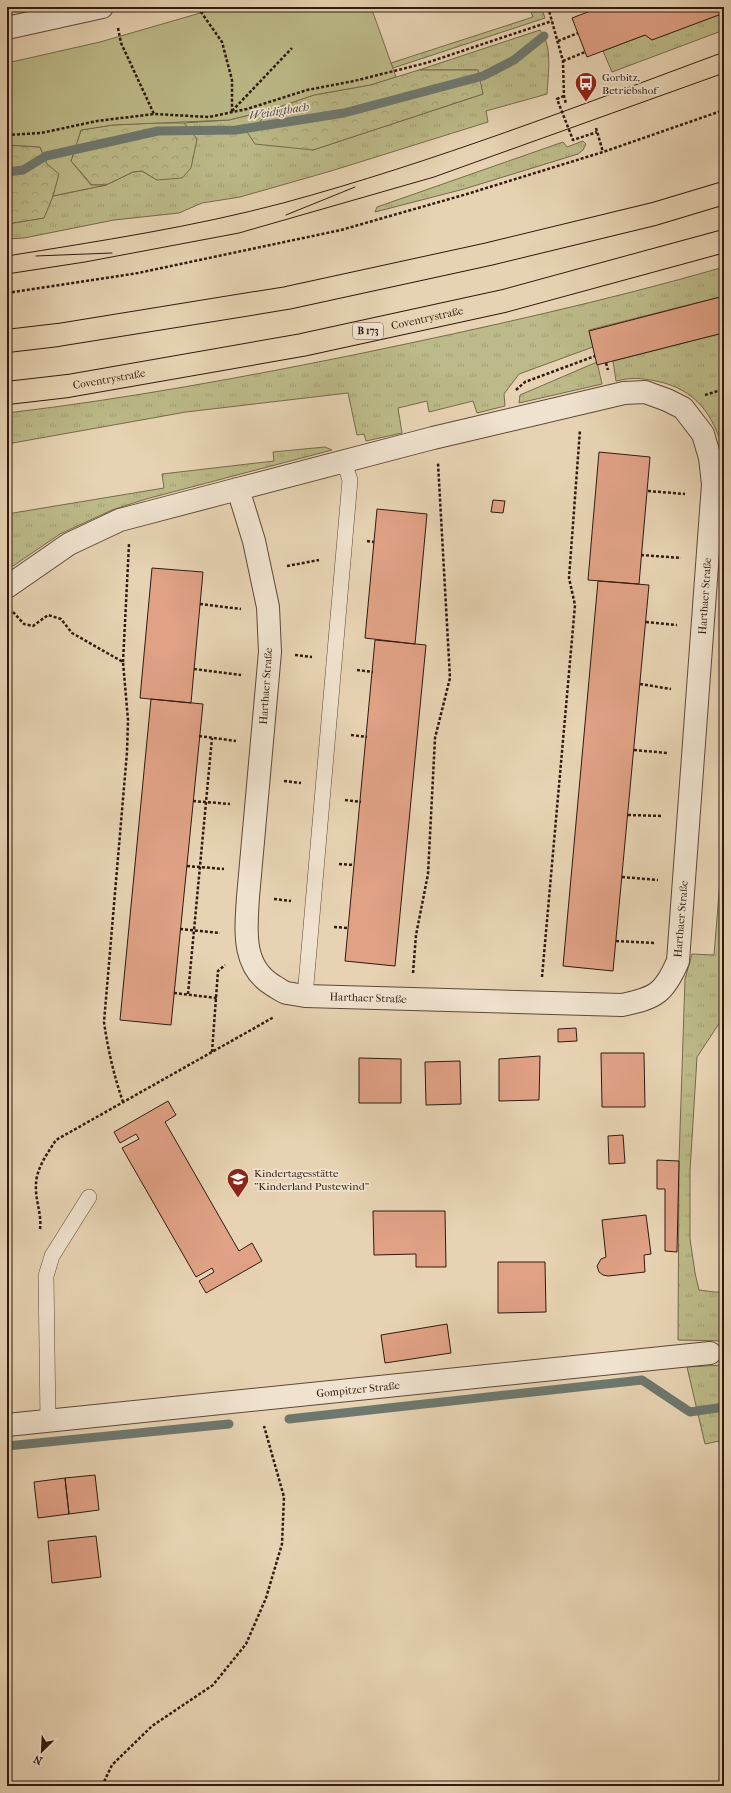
<svg xmlns="http://www.w3.org/2000/svg" width="731" height="1793" viewBox="0 0 731 1793" font-family="'IM FELL French Canon',serif">
	<style>
		.grass { fill: url(#grass-tufts); stroke: #766a4c }
		.forest { fill: url(#forest-crowns); stroke: #766a4c }
		.park { fill: #bcba88; stroke: #766a4c }
		.lines { fill: none; stroke-linecap: round; stroke-linejoin: round }
		.stream { stroke: #6e786f; stroke-width: 9 }
		.building { fill: #e0a185; stroke: #301a0f }
		.lane-casing { stroke: #5e4838; stroke-width: 16 }
		.street-casing { stroke: #5e4838; stroke-width: 24 }
		.highway-casing { stroke: #301a0f; stroke-width: 24 }
		.path { stroke: #301a0f; stroke-width: 2.5; stroke-dasharray: 3 2; stroke-linecap: butt }
		.lane { stroke: #efe2ce; stroke-width: 15 }
		.street { stroke: #efe2ce; stroke-width: 22 }
		.highway { stroke: #e7d3b3; stroke-width: 22 }
		.tram { stroke: #301a0f; stroke-width: 1 }
		.labels { text-anchor: middle; dominant-baseline: central; stroke-width: 3.5; stroke-linejoin: round; paint-order: stroke }
		.shield { fill: #efe2ce; stroke: #695648; stroke-width: 1 }
		.shield-label { font-size: 10px; font-weight: bold; fill: #301a0f }
		.poi-label { font-size: 11px; fill: #301a0f; stroke: #efe2ce; text-anchor: start }
		.street-label { font-size: 11px; fill: #301a0f; stroke: #efe2ce }
		.water-label { font-size: 12px; font-style: italic; fill: #4f493f; stroke: #efe2ce }
	</style>
	<defs>
		<pattern id="grass-tufts" width="24" height="20" patternUnits="userSpaceOnUse"><rect width="24" height="20" fill="#bcba88"/><path d="M3 7l-1-3M5 7V3M7 7l1-3M15 17l-1-3M17 17v-4M19 17l1-3" fill="none" stroke="#a29f74"/></pattern>
		<pattern id="forest-crowns" width="20" height="18" patternUnits="userSpaceOnUse"><rect width="20" height="18" fill="#bcba88"/><path d="M2 6a3 3 0 1 1 6 0M12 15a3 3 0 1 1 6 0" fill="none" stroke="#a29f74"/></pattern>
	</defs>
	<rect width="100%" height="100%" fill="#e7d3b3"/>
	<filter id="stains"><feTurbulence type="fractalNoise" baseFrequency=".005" numOctaves="4"/><feColorMatrix values="0 0 0 0 .2 0 0 0 0 .09 0 0 0 0 .02 0 0 0 .5 -.17"/></filter>
	<radialGradient id="worn" r=".72"><stop offset=".6" stop-color="#630" stop-opacity="0"/><stop offset="1" stop-color="#630" stop-opacity=".3"/></radialGradient>
	<path class="grass" d="M 529,7 L 541,7 L 545,18 L 393,68 L 391,63 L 533,17 Z
		M 724,13 L 724,30 L 612,72 L 603,51 L 645,35 L 652,39 Z
		M 540,30 C 553,46 548,74 547,94 L 486,111 L 488,122 L 331,171 L 240,197 L 202,203 L 179,213 L 114,220 L 24,238 L 7,239 L 7,224 L 43,218 L 53,196 L 106,185 L 133,172 L 142,171 L 157,180 L 197,139 L 184,123 L 229,120 L 270,110 L 259,123 L 247,132 L 313,150 L 483,94 L 477,70 L 419,70 Z
		M 583,141 L 586,144 L 583,150 L 578,154 L 464,189 L 375,212 L 377,207 L 563,142 L 567,147 Z
		M 724,267 L 724,296 L 589,330 L 593,347 L 519,374 L 504,394 L 505,406 L 477,413 L 473,401 L 429,412 L 427,401 L 398,408 L 402,433 L 366,441 L 364,434 L 357,435 L 348,393 L 186,412 L 7,444 L 7,413 C 126,399 245,377 363,353 C 483,328 606,301 724,267 Z
		M 719,334 L 724,336 L 724,453 C 714,415 696,389 656,381 C 639,378 634,377 616,381 L 613,361 Z
		M 597,362 L 602,384 L 519,403 L 520,395 Z
		M 325,447 L 332,450 L 146,499 L 112,510 L 60,534 L 13,566 L 7,563 L 7,514 L 164,488 L 162,474 L 274,461 L 273,452 Z
		M 724,832 L 724,1016 L 697,1057 L 690,1171 L 690,1239 L 695,1273 L 699,1290 L 714,1292 L 724,1292 L 724,1341 L 678,1340 L 679,1161 L 685,979 L 692,954 L 714,955 Z
		M 724,1365 L 724,1440 L 705,1444 L 687,1367 Z"/>
	<path class="forest" d="M 419,70 L 478,70 L 483,94 L 313,150 L 255,144 L 247,132 L 259,123 L 270,110 L 314,95 L 370,85 Z
		M 153,123 L 184,123 L 197,139 L 191,168 L 182,178 L 157,180 L 142,171 L 133,172 L 106,185 L 92,185 L 71,161 L 81,130 L 113,125 Z
		M 7,145 L 40,147 L 47,164 L 60,174 L 53,196 L 44,218 L 7,224 Z"/>
	<path class="park" d="M 221,7 L 371,7 L 396,77 L 370,85 L 314,95 L 270,110 L 229,120 L 113,125 L 81,130 L 71,161 L 91,185 L 106,185 L 53,196 L 59,174 L 47,164 L 40,147 L 7,145 L 7,63 L 100,42 Z"/>
	<g class="lines">
		<path class="stream" d="M 7,172 L 23,170 L 46,156 L 158,131 L 236,130 L 344,113 L 483,76 L 514,60 L 544,36
			M 289,1419 L 642,1380 L 690,1412 L 724,1407
			M 7,1446 L 229,1424"/>
	</g>
	<path class="building" d="M 601,7 L 724,7 L 724,13 L 652,40 L 645,35 L 587,57 L 572,18 Z
		M 724,296 L 724,336 L 719,334 L 597,365 L 589,331 Z
		M 599,452 L 650,457 L 639,584 L 588,580 Z
		M 493,500 L 505,501 L 503,513 L 491,512 Z
		M 377,509 L 427,514 L 415,644 L 365,638 Z
		M 152,568 L 203,572 L 191,703 L 140,698 Z
		M 598,581 L 649,585 L 613,971 L 563,966 Z
		M 375,640 L 426,645 L 395,966 L 345,961 Z
		M 151,699 L 203,704 L 171,1025 L 120,1020 Z
		M 576,1028 L 577,1041 L 558,1042 L 558,1029 Z
		M 601,1053 L 644,1053 L 645,1107 L 602,1107 Z
		M 540,1056 L 539,1100 L 499,1101 L 499,1059 Z
		M 359,1058 L 401,1059 L 401,1103 L 359,1103 Z
		M 460,1061 L 461,1104 L 426,1105 L 425,1062 Z
		M 168,1101 L 176,1115 L 165,1122 L 239,1251 L 252,1243 L 262,1261 L 206,1293 L 199,1281 L 214,1272 L 212,1268 L 196,1277 L 122,1148 L 139,1139 L 136,1134 L 120,1143 L 114,1132 Z
		M 623,1135 L 625,1163 L 609,1164 L 608,1136 Z
		M 657,1160 L 679,1161 L 677,1252 L 665,1251 L 665,1189 L 657,1189 Z
		M 373,1211 L 445,1211 L 446,1267 L 416,1267 L 416,1254 L 374,1255 Z
		M 646,1215 L 651,1254 L 644,1255 L 645,1272 L 608,1276 L 603,1275 L 599,1272 L 597,1266 L 601,1259 L 606,1257 L 602,1220 Z
		M 498,1262 L 545,1262 L 546,1312 L 498,1313 Z
		M 447,1324 L 451,1353 L 385,1363 L 381,1335 Z
		M 95,1475 L 99,1510 L 69,1514 L 65,1478 Z
		M 65,1478 L 69,1514 L 38,1518 L 34,1482 Z
		M 96,1536 L 101,1577 L 52,1583 L 48,1541 Z"/>
	<g class="lines">
		<g class="lane-casing">
			<path id="lane" d="M 305,996 L 350,480 L 344,462
				M 48,1421 L 46,1276 L 52,1256 L 89,1197"/>
		</g>
		<g class="street-casing">
			<g id="street">
				<path d="M 7,28 L 102,7"/>
				<path d="M 645,392 L 667,400 L 683,408 L 703,434 L 710,458 L 713,484 L 678,961 C 664,994 655,998 622,1005 L 305,996 C 299,995 293,994 287,993 C 282,992 278,988 274,986 C 241,967 246,929 248,897 L 270,652 L 268,607 L 254,541 L 238,489 L 433,438 L 624,393 Z"/>
				<path d="M 7,587 L 69,544 L 120,520 L 238,489"/>
				<path id="s1" d="M 7,1425 L 710,1353"/>
			</g>
		</g>
		<g class="highway-casing">
			<g id="highway">
				<path d="M 7,341 L 58,335 L 287,298 L 489,254 L 654,214 L 724,193"/>
				<path id="s2" d="M 7,393 L 68,386 L 302,345 L 504,301 L 724,241"/>
			</g>
		</g>
		<path class="path" d="M 199,7 L 201,12 L 222,42 L 232,80 L 232,111
			M 548,7 L 563,61 L 564,96 L 566,104
			M 118,28 L 121,43 L 154,114
			M 558,41 L 578,33
			M 563,61 L 585,52
			M 564,96 L 557,99 L 573,140 L 597,132
			M 232,111 L 292,48
			M 596,128 L 603,152
			M 7,135 L 41,133 L 97,121 L 154,114 L 209,117 L 247,109 L 307,90 L 354,81 L 426,63 L 552,21
			M 7,293 L 138,273 L 341,230 L 467,194 L 603,152 L 724,110
			M 606,363 L 608,370
			M 516,390 L 525,382 L 595,356
			M 705,395 L 724,389
			M 648,491 L 685,494
			M 367,541 L 374,542
			M 641,555 L 681,558
			M 287,566 L 319,560
			M 200,604 L 241,609
			M 13,612 L 24,624 L 33,626 L 48,615 L 61,619 L 72,633 L 123,662 L 128,720 L 127,752 L 104,1022 C 108,1050 114,1076 123,1102
			M 646,622 L 677,625
			M 295,655 L 312,657
			M 123,662 L 129,544
			M 194,669 L 241,675
			M 357,670 L 373,672
			M 640,684 L 671,689
			M 351,735 L 367,737
			M 199,736 L 236,741
			M 634,750 L 667,753
			M 284,781 L 301,783
			M 345,800 L 361,802
			M 193,801 L 230,804
			M 628,815 L 663,816
			M 339,864 L 354,865
			M 187,866 L 224,869
			M 622,877 L 658,880
			M 274,899 L 291,901
			M 334,927 L 348,928
			M 180,929 L 220,933
			M 616,941 L 654,943
			M 413,973 L 416,935 L 428,874 L 435,738 L 450,678 L 438,463
			M 542,977 L 575,605 L 569,578 L 580,430
			M 174,993 L 217,998
			M 188,994 L 212,738
			M 212,1052 L 218,971 L 225,965
			M 40,1229 C 42,1214 35,1200 36,1185 C 36,1169 47,1154 56,1140 L 274,1017
			M 102,1786 L 112,1765 L 152,1726 L 213,1685 L 246,1644 L 266,1598 L 282,1544 L 284,1497 L 264,1426"/>
		<use href="#lane" class="lane"/>
		<use href="#street" class="street"/>
		<use href="#highway" class="highway"/>
		<path class="tram" d="M 286,215 L 355,187
			M 7,256 C 100,241 193,227 283,203 C 434,162 578,106 724,52
			M 36,256 L 112,253
			M 7,274 L 85,262 L 239,233 L 434,177 L 724,73"/>
	</g>
	<defs>
		<g id="bus-pin" transform="scale(1.15)"><path d="M0 17L-7.5 6A9.5 9.5 0 1 1 7.5 6Z" fill="#8f2418" stroke="#efe2ce"/><path d="M-5-6H5V4H4V6H2V4H-2V6H-4V4H-5ZM-3.5-4V0h7V-4ZM-3.5 1.2v1.5H-2V1.2ZM2 1.2v1.5H3.5V1.2Z" fill="#fff"/></g>
		<g id="school-pin" transform="scale(1.15)"><path d="M0 17L-7.5 6A9.5 9.5 0 1 1 7.5 6Z" fill="#8f2418" stroke="#efe2ce"/><path d="M0-5L7-2L0 1L-7-2ZM-4 1L0 2.5L4 1V4Q0 6-4 4Z" fill="#fff"/></g>
	</defs>
	<g fill-rule="evenodd">
		<use href="#bus-pin" x="586" y="83"/>
		<use href="#school-pin" x="238" y="1179"/>
	</g>
	<g class="labels">
		<rect class="shield" x="353" y="323" width="30" height="16" rx="3"/>
		<g class="shield-label">
			<text x="368" y="331">B 173</text>
		</g>
		<g class="poi-label">
			<text x="602" y="77">Gorbitz,<tspan x="602" dy="13">Betriebshof</tspan></text>
			<text x="254" y="1173">Kindertagesstätte<tspan x="254" dy="13">"Kinderland Pustewind"</tspan></text>
		</g>
		<g class="street-label">
			<text stroke="none"><textPath href="#s2" startOffset="427">Coventrystraße</textPath></text>
			<text stroke="none"><textPath href="#s2" startOffset="103">Coventrystraße</textPath></text>
			<text transform="translate(705 596) rotate(-86)">Harthaer Straße</text>
			<text transform="translate(266 686) rotate(-86)">Harthaer Straße</text>
			<text transform="translate(681 919) rotate(-85)">Harthaer Straße</text>
			<text transform="translate(368 998) rotate(2)">Harthaer Straße</text>
			<text stroke="none"><textPath href="#s1" startOffset="353">Gompitzer Straße</textPath></text>
		</g>
		<g class="water-label">
			<text transform="translate(279 111) rotate(-9)">Weidigtbach</text>
		</g>
	</g>
	<rect width="731" height="1793" fill="none" stroke="#e7d3b3" stroke-width="24"/>
	<rect x="8" y="8" width="715" height="1777" fill="none" stroke="#301a0f" stroke-width="2"/>
	<rect x="12" y="12" width="707" height="1769" fill="none" stroke="#301a0f"/>
	<g transform="translate(42 1751) rotate(204)" stroke="#efe2ce" stroke-width="3" paint-order="stroke">
	<path d="M0-3L7 15L0 10L-7 15Z" fill="#301a0f"/>
	<text y="-6" font-size="11" font-weight="bold" text-anchor="middle" fill="#301a0f">N</text>
	</g>
	<rect width="100%" height="100%" filter="url(#stains)"/>
	<rect width="100%" height="100%" fill="url(#worn)"/>
</svg>
